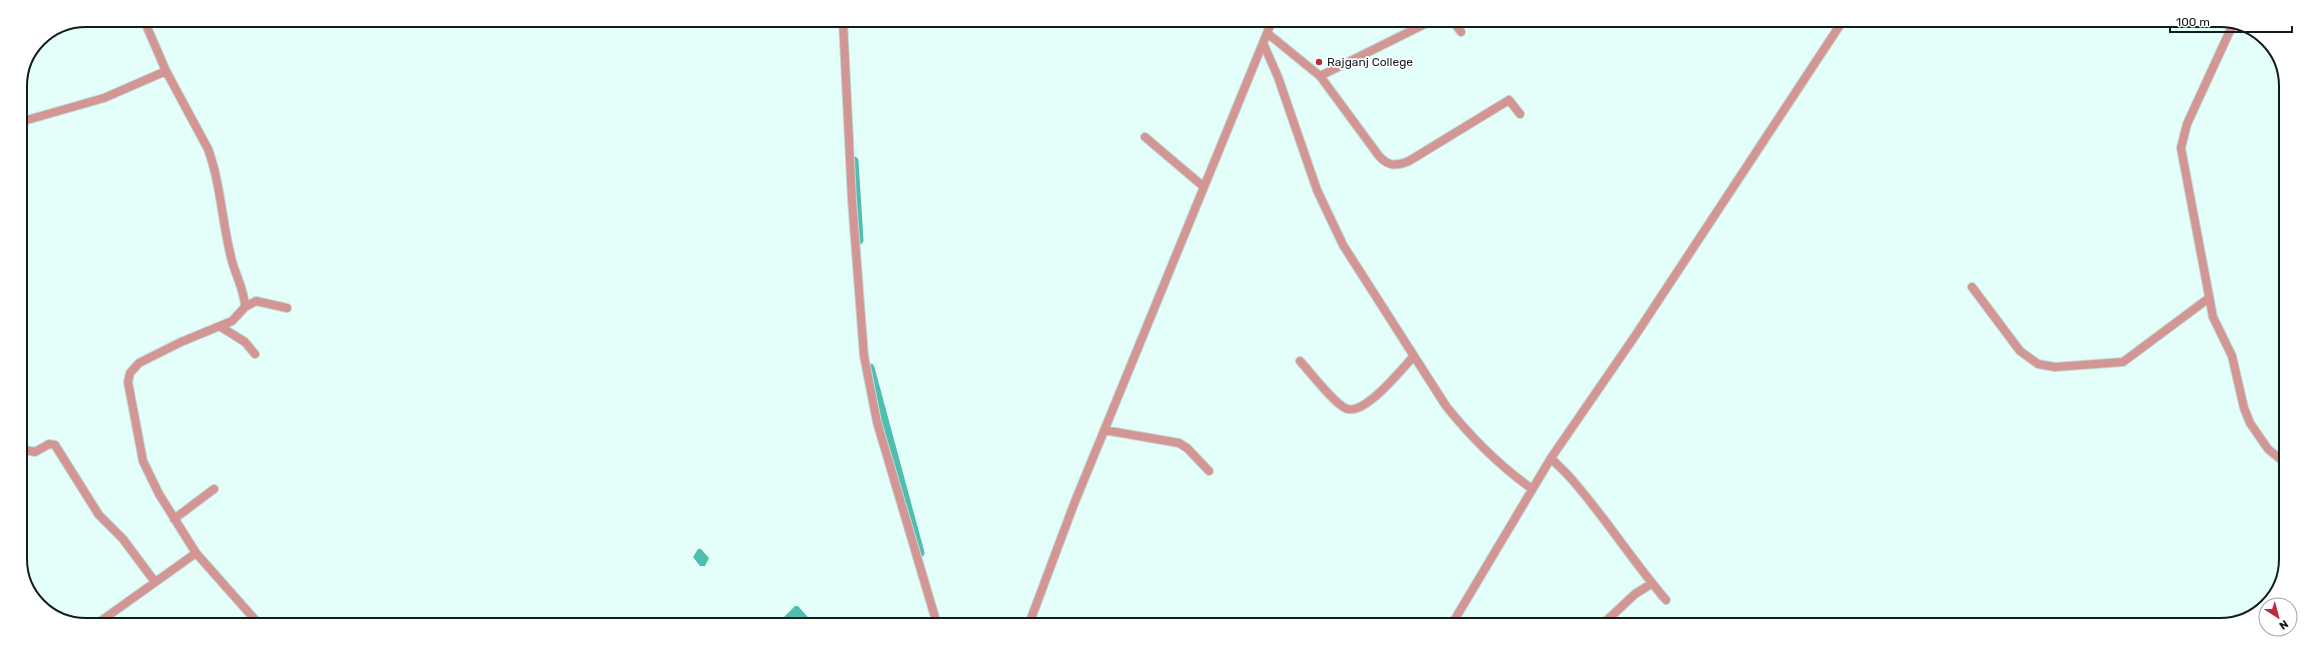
<svg xmlns="http://www.w3.org/2000/svg" width="2306" height="645" viewBox="0 0 2306 645" font-family="Rubik,sans-serif">
	<style>
		.water { fill: #4fbeaf }
		.lines { fill: none; stroke-linecap: round; stroke-linejoin: round }
		.canal { stroke: #4fbeaf; stroke-width: 9 }
		.minor-casing { stroke: #c2dbd6; stroke-width: 10 }
		.minor { stroke: #d39695; stroke-width: 8 }
		.poi-dot { fill: #bd2c3e; stroke: #fff; stroke-width: 1.5 }
		.labels { text-anchor: middle; dominant-baseline: central; stroke-width: 3.5; stroke-linejoin: round; paint-order: stroke }
		.poi-label { font-size: 12px; fill: #111d1b; stroke: #fff; text-anchor: start }
		.rim { fill: none; stroke: #111d1b; stroke-width: 2 }
	</style>
	<rect width="100%" height="100%" fill="#e4fffa"/>
	<path class="water" d="M 698,549 L 701,549 L 709,558 L 705,566 L 700,566 L 693,557 Z
		M 795,606 L 798,606 L 814,624 L 777,624 Z"/>
	<g class="lines">
		<path class="canal" d="M 854,161 L 859,240
			M 870,368 L 920,553"/>
		<g class="minor-casing">
			<path id="minor" d="M 144,20 L 166,71 L 208,149 C 221,184 222,224 232,261 C 236,276 245,292 245,307 L 232,321 L 181,342 L 139,363 L 130,373 L 128,382 L 143,461 L 159,494 L 196,553 L 258,623
				M 843,21 L 852,200 L 864,356 L 877,422 L 937,624
				M 1453,21 L 1461,32
				M 2234,22 L 2187,124 L 2181,148 L 2213,317 L 2232,356 L 2244,408 L 2250,423 L 2268,449 L 2284,462
				M 1267,33 L 1320,76 L 1431,21
				M 1263,43 L 1278,77 L 1317,190 L 1343,245 L 1446,406 C 1470,436 1500,466 1532,489
				M 1320,76 L 1379,156 C 1389,167 1396,166 1409,161 L 1509,100 L 1520,114
				M 20,122 L 104,98 L 166,71
				M 1145,137 L 1204,187
				M 1972,287 L 2020,351 L 2038,364 L 2055,367 L 2123,362 L 2209,298
				M 245,307 L 256,301 L 287,308
				M 221,327 L 245,342 L 255,354
				M 1300,361 C 1311,373 1333,402 1345,408 C 1363,418 1401,370 1413,357
				M 1104,430 L 1179,443 L 1187,448 L 1209,471
				M 20,449 L 35,452 L 49,444 L 55,445 L 99,515 L 123,539 L 155,582
				M 1551,458 C 1558,466 1567,473 1574,482 C 1607,520 1634,563 1666,600
				M 174,519 L 214,489
				M 98,623 L 196,553
				M 1029,624 L 1074,504 L 1272,21
				M 1452,624 L 1551,458 L 1635,336 L 1842,22
				M 1603,624 L 1635,594 L 1651,584"/>
		</g>
		<use href="#minor" class="minor"/>
	</g>
	<circle class="poi-dot" cx="1319" cy="62" r="4"/>
	<g class="labels">
		<g class="poi-label">
			<text x="1327" y="62">Rajganj College</text>
		</g>
	</g>
	<path d="M0 0H2306V645H0ZM86 27H2220A59 59 0 0 1 2279 86V559A59 59 0 0 1 2220 618H86A59 59 0 0 1 27 559V86A59 59 0 0 1 86 27Z" fill="#fff" fill-rule="evenodd"/>
	<path class="rim" d="M86 27H2220A59 59 0 0 1 2279 86V559A59 59 0 0 1 2220 618H86A59 59 0 0 1 27 559V86A59 59 0 0 1 86 27Z"/>
	<g transform="translate(2278 617) rotate(144)"><circle r="19" fill="#ffffff" stroke="#a0a5a4"/>
	<path d="M0-3L7 15L0 10L-7 15Z" fill="#bd2c3e"/>
	<text y="-6" font-size="11" font-weight="bold" text-anchor="middle" fill="#111d1b">N</text>
	</g>
	<path d="M2170 26v6h122v-6" fill="none" stroke="#111d1b" stroke-width="2"/>
	<text x="2176" y="26" font-size="12" fill="#111d1b" stroke="#ffffff" stroke-width="3" paint-order="stroke">100 m</text>
</svg>
